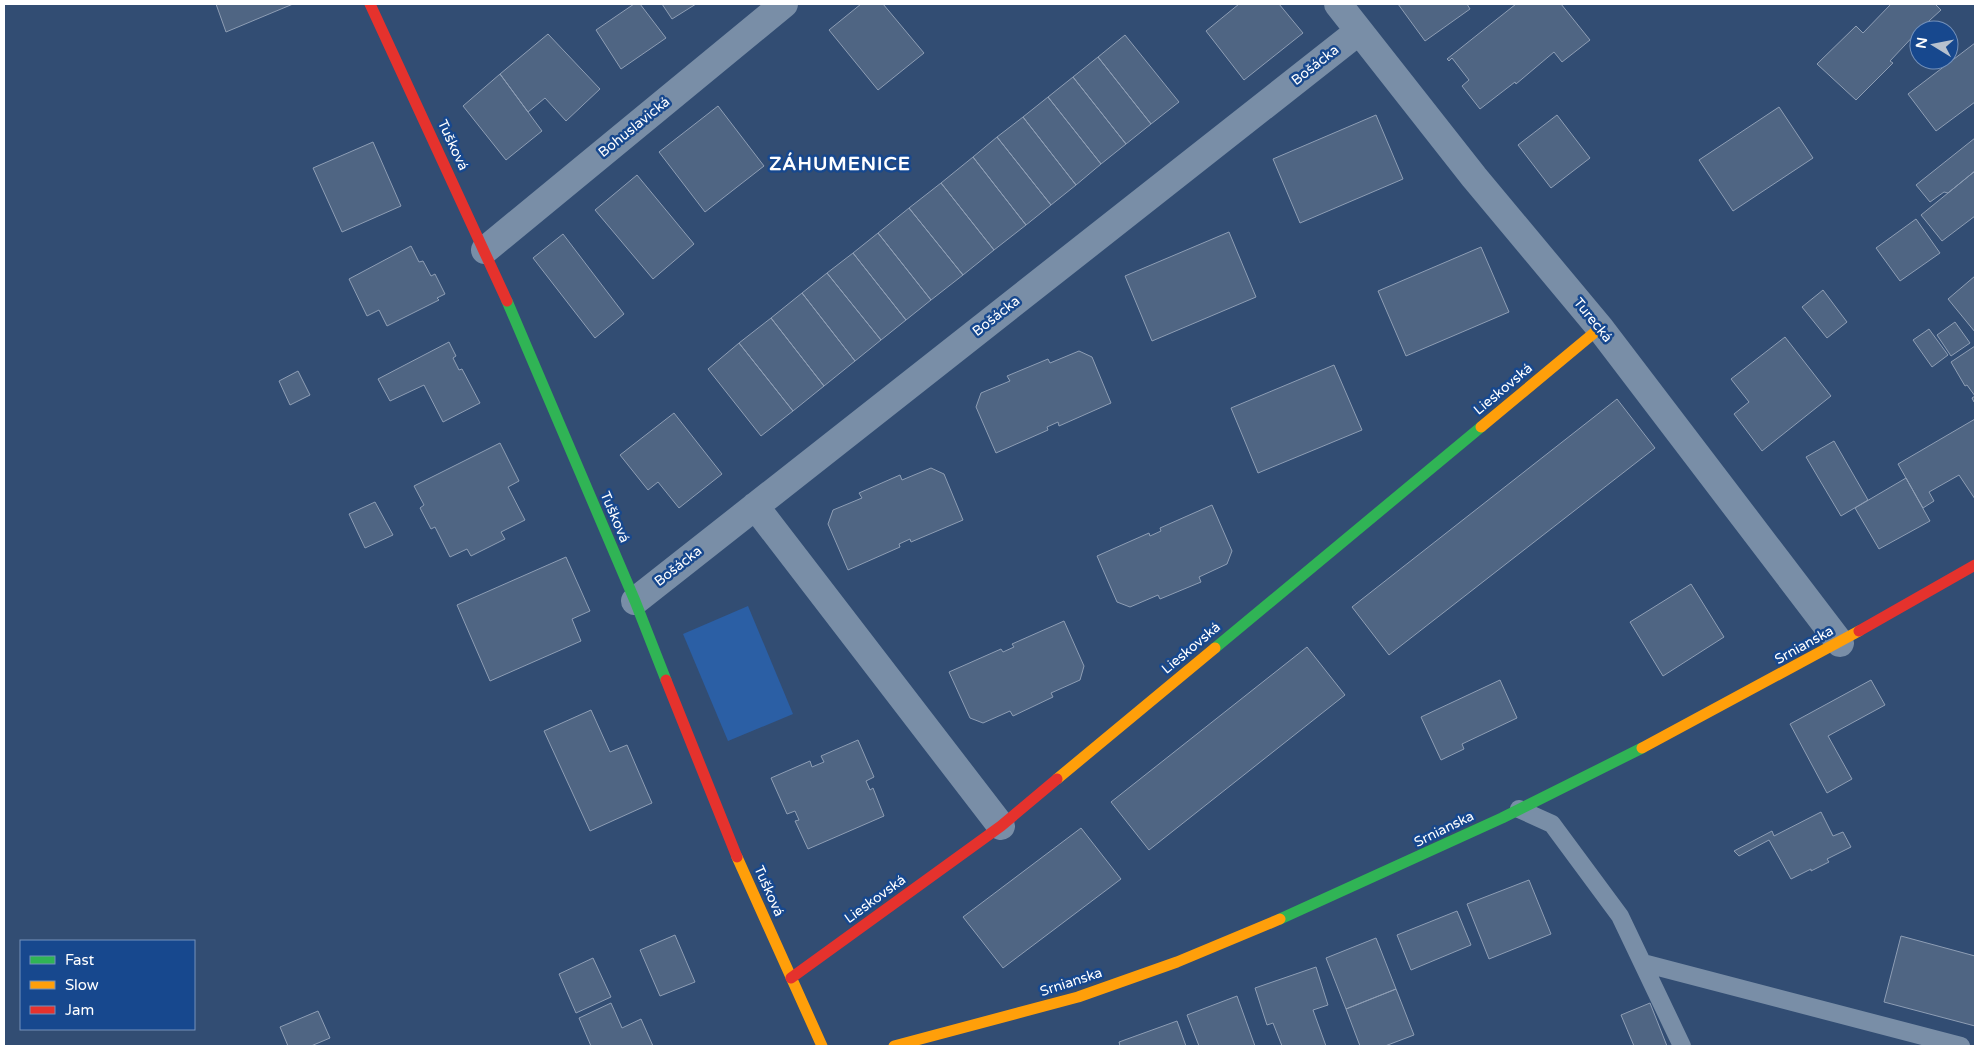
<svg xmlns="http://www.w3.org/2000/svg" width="1979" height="1050" viewBox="0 0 1979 1050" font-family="'Varela Round',sans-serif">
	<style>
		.grass { fill: #2b5fa5 }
		.building { fill: #4f6583; stroke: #8e9eb5 }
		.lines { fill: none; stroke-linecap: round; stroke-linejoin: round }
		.lane { stroke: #798ea7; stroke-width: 18 }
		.street { stroke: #798ea7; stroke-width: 28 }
		.fast { stroke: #30b455; stroke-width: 11 }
		.slow { stroke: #ff9f0a; stroke-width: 11 }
		.jam { stroke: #e5322d; stroke-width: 11 }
		.labels { text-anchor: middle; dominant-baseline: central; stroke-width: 5; stroke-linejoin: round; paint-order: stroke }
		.street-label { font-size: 14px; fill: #fff; stroke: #17488e }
		.district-label { font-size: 19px; font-weight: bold; letter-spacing: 1px; fill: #fff; stroke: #17488e }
	</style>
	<rect width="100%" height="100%" fill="#324d73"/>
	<path class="grass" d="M 748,606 L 793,714 L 728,741 L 683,634 Z"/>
	<path class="building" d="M 216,4 L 293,4 L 226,32 Z
		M 634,4 L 640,4 L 666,38 L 621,69 L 596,30 Z
		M 662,4 L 696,4 L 672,19 Z
		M 861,4 L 883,4 L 924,53 L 878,90 L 829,30 Z
		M 1239,4 L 1279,4 L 1303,33 L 1244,80 L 1206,31 Z
		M 1398,4 L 1467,4 L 1470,9 L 1425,41 Z
		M 1516,4 L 1561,4 L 1590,40 L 1562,62 L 1554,52 L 1516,84 L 1515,82 L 1480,109 L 1462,86 L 1469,80 L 1452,58 L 1449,61 L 1447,59 Z
		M 1891,4 L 1935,4 L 1941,10 L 1919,30 L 1890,61 L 1893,63 L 1856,100 L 1817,64 L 1856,26 L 1863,33 Z
		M 548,34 L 600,89 L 566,121 L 545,98 L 528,112 L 500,74 Z
		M 1125,35 L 1179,102 L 1151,124 L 1098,57 Z
		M 1975,43 L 1975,102 L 1936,131 L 1908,94 Z
		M 1098,57 L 1151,124 L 1126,144 L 1073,77 Z
		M 500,74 L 542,131 L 506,160 L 463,106 Z
		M 1073,77 L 1126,144 L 1101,164 L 1048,97 Z
		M 1048,97 L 1101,164 L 1076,185 L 1023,117 Z
		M 718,106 L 764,166 L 705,212 L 659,152 Z
		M 1779,107 L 1813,158 L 1733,211 L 1699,160 Z
		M 1376,115 L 1403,179 L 1300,223 L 1273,159 Z
		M 1557,115 L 1590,158 L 1551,188 L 1518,145 Z
		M 1023,117 L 1076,185 L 1051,205 L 997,137 Z
		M 997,137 L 1051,205 L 1026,225 L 973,157 Z
		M 1975,138 L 1975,171 L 1948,193 L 1944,192 L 1930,202 L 1916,185 Z
		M 373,142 L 401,206 L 342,232 L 313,168 Z
		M 973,157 L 1026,225 L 994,250 L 941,183 Z
		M 1975,171 L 1975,216 L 1942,241 L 1921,215 Z
		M 637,175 L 694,244 L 653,279 L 595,210 Z
		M 941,183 L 994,250 L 963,275 L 909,208 Z
		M 909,208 L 963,275 L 931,300 L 878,233 Z
		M 1916,219 L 1940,253 L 1900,281 L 1876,248 Z
		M 1229,232 L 1256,297 L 1152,341 L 1125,276 Z
		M 878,233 L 931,300 L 906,320 L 853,253 Z
		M 563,234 L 624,314 L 595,338 L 533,258 Z
		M 411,246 L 419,262 L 423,261 L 431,276 L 435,274 L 445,294 L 437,298 L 439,300 L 387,326 L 379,310 L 367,316 L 349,279 Z
		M 1481,247 L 1509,312 L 1406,356 L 1378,291 Z
		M 853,253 L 906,320 L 881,340 L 827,273 Z
		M 827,273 L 881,340 L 855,361 L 802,293 Z
		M 1975,276 L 1975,332 L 1948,299 Z
		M 1823,290 L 1847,322 L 1827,338 L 1802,307 Z
		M 802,293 L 855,361 L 824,386 L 771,318 Z
		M 771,318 L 824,386 L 793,411 L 739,343 Z
		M 1955,322 L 1970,343 L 1951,356 L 1937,335 Z
		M 1929,329 L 1948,355 L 1932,367 L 1913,340 Z
		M 1785,337 L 1831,396 L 1762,451 L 1734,414 L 1749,402 L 1731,379 Z
		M 449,342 L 456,356 L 453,358 L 459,370 L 462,369 L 480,403 L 443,422 L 424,385 L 390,401 L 378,379 Z
		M 739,343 L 793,411 L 761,436 L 708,369 Z
		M 1975,346 L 1975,401 L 1974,402 L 1972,398 L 1975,396 L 1967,385 L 1965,386 L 1951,362 Z
		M 1079,351 L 1092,357 L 1111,403 L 1059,426 L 1058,422 L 1047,427 L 1048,430 L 996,453 L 976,407 L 981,393 L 1010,381 L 1007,376 L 1048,359 L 1050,363 Z
		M 1334,365 L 1362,430 L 1258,473 L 1231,408 Z
		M 298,371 L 310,395 L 290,405 L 279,381 Z
		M 1617,399 L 1655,448 L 1389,655 L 1352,607 Z
		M 674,413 L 722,474 L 679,508 L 658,482 L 648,490 L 620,455 Z
		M 1975,419 L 1975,499 L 1959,475 L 1929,492 L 1934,501 L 1923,508 L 1898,464 Z
		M 1834,441 L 1868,500 L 1841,516 L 1806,457 Z
		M 500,443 L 519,481 L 508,487 L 525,520 L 501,532 L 505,539 L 471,556 L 467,549 L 450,557 L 435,527 L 431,529 L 420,508 L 424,505 L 414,486 Z
		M 931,468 L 944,474 L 963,520 L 911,542 L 910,539 L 899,544 L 900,547 L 848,570 L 828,524 L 833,510 L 862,498 L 859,493 L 900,475 L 902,480 Z
		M 1906,478 L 1930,521 L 1879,549 L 1855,508 Z
		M 375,502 L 393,535 L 365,548 L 349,514 Z
		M 1212,505 L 1232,551 L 1227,564 L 1199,577 L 1201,582 L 1160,599 L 1158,595 L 1130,607 L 1117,602 L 1097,556 L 1149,533 L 1150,536 L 1161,531 L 1160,528 Z
		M 566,557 L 590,611 L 572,619 L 581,641 L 490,681 L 457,605 Z
		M 1691,584 L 1724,637 L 1663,676 L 1630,622 Z
		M 1064,621 L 1084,666 L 1080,680 L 1051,693 L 1053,697 L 1013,716 L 1010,711 L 983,723 L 970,718 L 949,672 L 1001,649 L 1003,652 L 1014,647 L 1012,644 Z
		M 1307,647 L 1345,695 L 1149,850 L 1111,802 Z
		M 1500,680 L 1517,718 L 1462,744 L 1464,749 L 1441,760 L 1421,717 Z
		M 1871,680 L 1885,705 L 1828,736 L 1852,779 L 1827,793 L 1790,724 Z
		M 591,710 L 610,752 L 627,745 L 652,803 L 590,831 L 544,731 Z
		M 858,740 L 874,777 L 866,781 L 870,790 L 873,788 L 884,816 L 808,849 L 795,821 L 799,820 L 795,811 L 787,814 L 771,778 L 810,761 L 812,767 L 824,762 L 821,756 Z
		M 1821,812 L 1833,836 L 1843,832 L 1851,847 L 1827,859 L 1829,862 L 1811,871 L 1811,869 L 1791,879 L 1769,840 L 1739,856 L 1734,851 L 1772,831 L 1774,836 Z
		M 1081,828 L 1121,879 L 1003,968 L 963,917 Z
		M 1529,880 L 1551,934 L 1489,959 L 1467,904 Z
		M 1457,911 L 1471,945 L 1411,970 L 1397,935 Z
		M 675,935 L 695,982 L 660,996 L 640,950 Z
		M 1901,936 L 1975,956 L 1975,1026 L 1884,1002 Z
		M 1376,938 L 1396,989 L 1346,1009 L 1326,958 Z
		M 593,958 L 611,997 L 576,1013 L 559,974 Z
		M 1316,967 L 1328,1005 L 1313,1010 L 1326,1046 L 1282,1046 L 1273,1023 L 1267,1025 L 1255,988 Z
		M 1396,989 L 1414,1035 L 1385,1046 L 1360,1046 L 1346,1009 Z
		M 1237,996 L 1255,1046 L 1199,1046 L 1187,1015 Z
		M 611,1003 L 622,1028 L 641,1019 L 653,1046 L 591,1046 L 579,1018 Z
		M 1650,1003 L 1667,1046 L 1634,1046 L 1621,1015 Z
		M 318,1011 L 330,1038 L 311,1046 L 288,1046 L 280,1027 Z
		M 1177,1021 L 1186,1046 L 1120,1046 L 1119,1042 Z"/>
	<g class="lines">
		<path class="lane" d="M 1519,809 L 1552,824 L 1620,916 L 1682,1046
			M 1643,963 L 1961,1046"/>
		<path class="street" d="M 1338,4 L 1474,177 L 1600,328 L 1840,643
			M 485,250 L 784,4
			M 755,506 L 1001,826
			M 635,601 L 1359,31"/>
		<path class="fast" d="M 507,301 L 635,601 L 666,680
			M 1215,648 L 1481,427
			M 1280,919 L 1502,818 L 1642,748"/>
		<path class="slow" d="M 1481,427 L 1600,328
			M 1642,748 L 1859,631
			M 1057,779 L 1215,648
			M 737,857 L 822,1046
			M 894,1046 L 1078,997 L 1177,962 L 1280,919"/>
		<path class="jam" d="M 370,4 L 507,301
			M 1859,631 L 1975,565
			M 666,680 L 737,857
			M 791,978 L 1001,826 L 1057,779"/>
	</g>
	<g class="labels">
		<g class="street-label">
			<text transform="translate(1315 65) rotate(-38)">Bošácka</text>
			<text transform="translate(634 127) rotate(-39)">Bohuslavická</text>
			<text transform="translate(453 145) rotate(65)">Tušková</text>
			<text transform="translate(996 316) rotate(-38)">Bošácka</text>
			<text transform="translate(1593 320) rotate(51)">Turecká</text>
			<text transform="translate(1503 389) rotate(-40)">Lieskovská</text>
			<text transform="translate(615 517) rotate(67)">Tušková</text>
			<text transform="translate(678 566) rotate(-38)">Bošácka</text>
			<text transform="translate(1804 645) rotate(-29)">Srnianska</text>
			<text transform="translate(1191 648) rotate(-40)">Lieskovská</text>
			<text transform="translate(1444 829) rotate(-26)">Srnianska</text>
			<text transform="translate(769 891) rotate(66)">Tušková</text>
			<text transform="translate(875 899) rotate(-36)">Lieskovská</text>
			<text transform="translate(1071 982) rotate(-18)">Srnianska</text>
		</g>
		<g class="district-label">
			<text x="840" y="164">ZÁHUMENICE</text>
		</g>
	</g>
	<rect width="1979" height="1050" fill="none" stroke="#ffffff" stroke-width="10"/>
	<rect x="20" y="940" width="175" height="90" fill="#17488e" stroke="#7491bb"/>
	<rect x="30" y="956" width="25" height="8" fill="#30b455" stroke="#7491bb"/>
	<text x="65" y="965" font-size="15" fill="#ffffff">Fast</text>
	<rect x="30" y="981" width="25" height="8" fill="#ff9f0a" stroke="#7491bb"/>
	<text x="65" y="990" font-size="15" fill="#ffffff">Slow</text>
	<rect x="30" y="1006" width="25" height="8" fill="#e5322d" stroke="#7491bb"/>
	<text x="65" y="1015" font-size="15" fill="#ffffff">Jam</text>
	<g transform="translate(1934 45) rotate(280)"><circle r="24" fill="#17488e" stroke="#7491bb"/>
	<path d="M0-4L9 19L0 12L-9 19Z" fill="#b7c1ce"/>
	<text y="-8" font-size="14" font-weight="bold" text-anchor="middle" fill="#ffffff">N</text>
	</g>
</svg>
